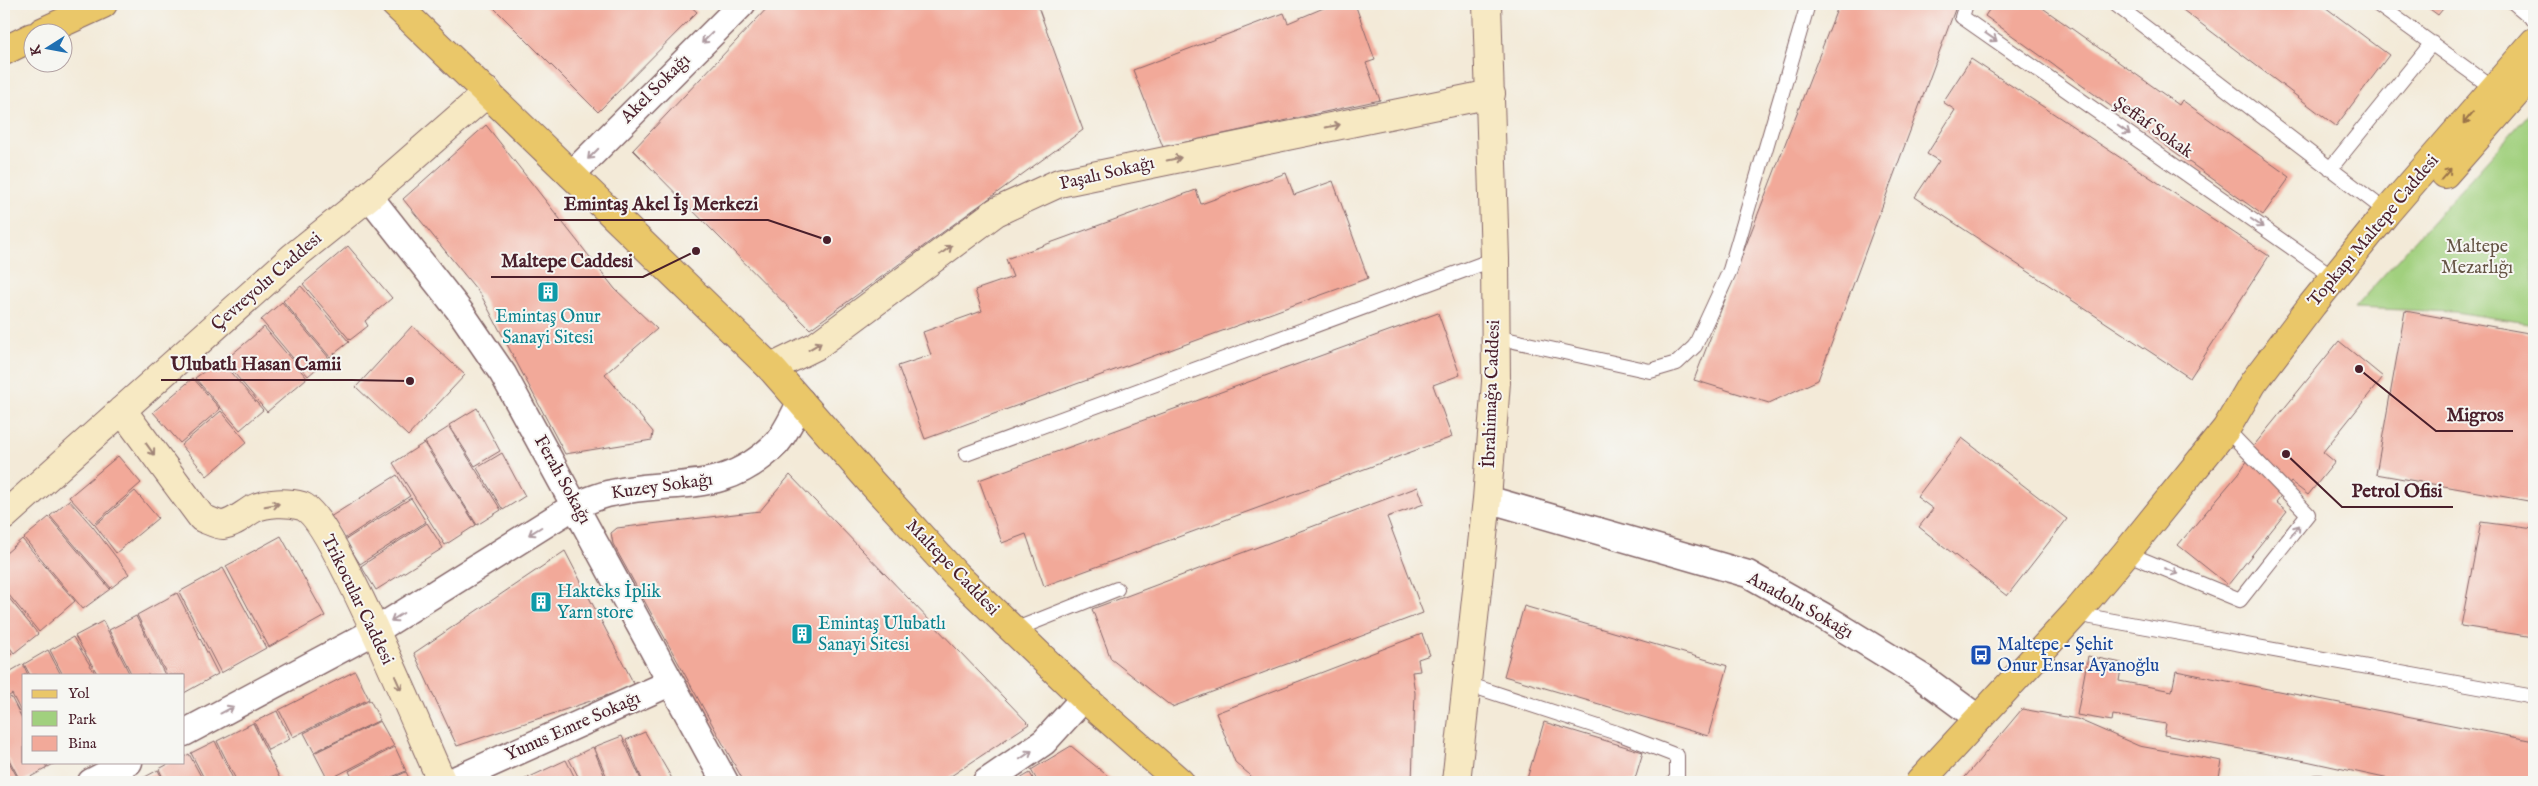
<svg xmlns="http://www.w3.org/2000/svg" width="2538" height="786" viewBox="0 0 2538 786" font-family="'IM FELL English',serif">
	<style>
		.green { fill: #a1d07e; stroke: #767854 }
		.building { fill: #f2a999 }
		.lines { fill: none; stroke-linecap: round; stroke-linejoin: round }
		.lane-casing { stroke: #856668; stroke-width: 16 }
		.street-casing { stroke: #856668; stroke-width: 29 }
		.secondary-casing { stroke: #856668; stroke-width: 30 }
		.primary-casing { stroke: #856668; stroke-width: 30 }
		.highway-casing { stroke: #856668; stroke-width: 30 }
		.lane { stroke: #fff; stroke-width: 14 }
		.street { stroke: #fff; stroke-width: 26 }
		.secondary { stroke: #f7e9c3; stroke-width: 28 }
		.primary { stroke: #eac769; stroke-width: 28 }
		.highway { stroke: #eac769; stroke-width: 28 }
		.oneway { stroke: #ae9aa0 }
		.oneway2 { stroke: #9a734a }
		.oneway3 { stroke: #a08477 }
		.labels { text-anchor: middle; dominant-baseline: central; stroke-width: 4; stroke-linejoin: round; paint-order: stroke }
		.street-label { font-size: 18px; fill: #4a1f2b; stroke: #f6f6f2 }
		.park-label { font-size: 18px; fill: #645444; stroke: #f6f6f2 }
		.culture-label { font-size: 18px; fill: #0d838f; stroke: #f6f6f2; text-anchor: start }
		.transit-label { font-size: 18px; fill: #164399; stroke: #f6f6f2; text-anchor: start }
		.leader { fill: none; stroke: #4a1f2b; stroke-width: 2 }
		.callout-dot { fill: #4a1f2b; stroke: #f6f6f2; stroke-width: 2 }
		.callout-label { font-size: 19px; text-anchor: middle; font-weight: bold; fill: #4a1f2b; stroke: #f6f6f2; stroke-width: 4; stroke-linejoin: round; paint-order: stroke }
	</style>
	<rect width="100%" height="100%" fill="#f6f6f2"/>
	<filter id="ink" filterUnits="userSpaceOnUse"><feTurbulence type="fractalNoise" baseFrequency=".02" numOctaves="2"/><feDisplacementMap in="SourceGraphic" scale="10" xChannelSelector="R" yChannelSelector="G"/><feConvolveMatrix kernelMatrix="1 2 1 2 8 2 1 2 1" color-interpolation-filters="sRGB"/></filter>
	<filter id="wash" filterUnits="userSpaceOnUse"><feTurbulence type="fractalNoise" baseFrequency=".0096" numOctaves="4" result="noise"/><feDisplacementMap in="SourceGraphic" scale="20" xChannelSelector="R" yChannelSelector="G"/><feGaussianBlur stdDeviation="1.12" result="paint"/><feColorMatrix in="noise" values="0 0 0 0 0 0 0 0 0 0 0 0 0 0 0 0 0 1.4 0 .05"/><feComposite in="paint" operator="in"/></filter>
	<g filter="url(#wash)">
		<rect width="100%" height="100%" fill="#f3ead8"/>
		<path class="green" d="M 2534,108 L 2534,324 L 2455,312 L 2354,308 Z"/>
		<g id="blocks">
			<path class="building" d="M 490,4 L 688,4 L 697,12 L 598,112 Z
				M 771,4 L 1037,4 L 1083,130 L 810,329 L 633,150 Z
				M 1333,4 L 1355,4 L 1375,60 L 1366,63 L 1380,100 L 1163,147 L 1133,70 L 1284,13 L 1288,23 Z
				M 1839,4 L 1957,4 L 1818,380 L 1769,403 L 1694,380 Z
				M 1993,4 L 2037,4 L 2179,105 L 2182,100 L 2290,177 L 2263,215 L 1985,16 Z
				M 2175,4 L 2321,4 L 2389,55 L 2336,126 Z
				M 2423,4 L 2447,4 L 2438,15 Z
				M 1971,59 L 2269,256 L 2190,378 L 1915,197 L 1939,161 L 1927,154 L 1955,110 L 1943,102 Z
				M 486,125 L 615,289 L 657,329 L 605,374 L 653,432 L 652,440 L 565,454 L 481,295 L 403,199 Z
				M 1286,173 L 1294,195 L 1333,181 L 1368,278 L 925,439 L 898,366 L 931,355 L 923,332 L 982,311 L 975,290 L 1013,277 L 1006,259 L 1196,190 L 1201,204 Z
				M 348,246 L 392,298 L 365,321 L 368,326 L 350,340 L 303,284 Z
				M 301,286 L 349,342 L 330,357 L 283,301 Z
				M 282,302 L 329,358 L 308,376 L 261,320 Z
				M 2405,311 L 2534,334 L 2534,502 L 2376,474 Z
				M 1438,313 L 1460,375 L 1433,385 L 1452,437 L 1044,586 L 1026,534 L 1002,543 L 979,480 Z
				M 412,326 L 465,375 L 408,436 L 356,387 Z
				M 264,327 L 307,378 L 267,412 L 224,361 Z
				M 2339,341 L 2383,377 L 2323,452 L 2335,462 L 2308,495 L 2291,482 L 2276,502 L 2287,511 L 2228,585 L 2178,545 L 2239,473 L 2254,451 L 2251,449 Z
				M 220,360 L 263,410 L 240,430 L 195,378 Z
				M 193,378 L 220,409 L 180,443 L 153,412 Z
				M 477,408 L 500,451 L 475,466 L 449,425 Z
				M 221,411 L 247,442 L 207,476 L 181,445 Z
				M 449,427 L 501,510 L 477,525 L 425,442 Z
				M 1962,438 L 2067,519 L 2007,596 L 1919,527 L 1933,509 L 1917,497 Z
				M 424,443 L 476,525 L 445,545 L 393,463 Z
				M 502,453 L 525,496 L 503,510 L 477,468 Z
				M 118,456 L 141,483 L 94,524 L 69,497 Z
				M 397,475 L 410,496 L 344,539 L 330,517 Z
				M 790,475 L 1029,724 L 942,782 L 744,782 L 613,544 L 611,533 L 617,528 L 760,511 Z
				M 1418,487 L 1424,504 L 1387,517 L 1423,613 L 1172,707 L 1111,659 L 1092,609 Z
				M 135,491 L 158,518 L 116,553 L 95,525 Z
				M 411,498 L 426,522 L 360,564 L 345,540 Z
				M 69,500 L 93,527 L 129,574 L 111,588 L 50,516 Z
				M 49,517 L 110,589 L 83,609 L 24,538 Z
				M 2481,522 L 2534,529 L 2534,637 L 2461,626 Z
				M 427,523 L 443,548 L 376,590 L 361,566 Z
				M 281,536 L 325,616 L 269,647 L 226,566 Z
				M 22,539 L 75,601 L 39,632 L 4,589 L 4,555 Z
				M 565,551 L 635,686 L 457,746 L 414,653 Z
				M 223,568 L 266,648 L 221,673 L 179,592 Z
				M 4,592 L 38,634 L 14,653 L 4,640 Z
				M 177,593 L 218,674 L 184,693 L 184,675 L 167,675 L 137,615 Z
				M 1524,606 L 1728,666 L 1708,736 L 1504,676 Z
				M 136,616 L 165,675 L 132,675 L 109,630 Z
				M 103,621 L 130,675 L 98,675 L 75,636 Z
				M 1422,634 L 1430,655 L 1418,659 L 1420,671 L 1412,672 L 1415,693 L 1412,782 L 1258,782 L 1235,762 L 1216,713 Z
				M 73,637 L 96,675 L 63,675 L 50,650 Z
				M 4,642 L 12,654 L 4,659 Z
				M 48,650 L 61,675 L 30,675 L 24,664 Z
				M 2088,656 L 2122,663 L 2119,681 L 2172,691 L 2176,671 L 2534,741 L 2534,782 L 2403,782 L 2306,761 L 2164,735 L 2166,724 L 2113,715 L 2112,721 L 2077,715 Z
				M 23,664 L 28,675 L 24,675 L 24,718 L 12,694 L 5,699 L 4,697 L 4,675 Z
				M 355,671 L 369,699 L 293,737 L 279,710 Z
				M 11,697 L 24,722 L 24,762 L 44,762 L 47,768 L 21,782 L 4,750 L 4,699 L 5,701 Z
				M 370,700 L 380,720 L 314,752 L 304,733 Z
				M 2022,709 L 2077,719 L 2139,746 L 2222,761 L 2218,782 L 1961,782 Z
				M 277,711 L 290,739 L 268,750 L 254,722 Z
				M 380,721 L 394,746 L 328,780 L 314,753 Z
				M 1544,722 L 1643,752 L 1634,782 L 1526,782 Z
				M 253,723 L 281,781 L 278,782 L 237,782 L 217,741 Z
				M 645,732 L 674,782 L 643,782 L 626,740 Z
				M 622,736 L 642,782 L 609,782 L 594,747 Z
				M 215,741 L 234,781 L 232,782 L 206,782 L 191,753 Z
				M 1071,746 L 1115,782 L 1038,782 L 1031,770 Z
				M 395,747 L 406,771 L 380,782 L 354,782 L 349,771 Z
				M 593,747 L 607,782 L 581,782 L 569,759 Z
				M 4,753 L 20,782 L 4,782 Z
				M 189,754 L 204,782 L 165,782 L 159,769 L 172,762 L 184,762 L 184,757 Z
				M 566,760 L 577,782 L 519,782 Z
				M 46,762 L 57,762 L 48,767 Z
				M 158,770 L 164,782 L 147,782 L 145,777 Z
				M 406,772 L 411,782 L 384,782 Z
				M 1030,773 L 1035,782 L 1015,782 Z
				M 144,777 L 146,782 L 134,782 Z"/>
		</g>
	</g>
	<g filter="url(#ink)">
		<use href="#blocks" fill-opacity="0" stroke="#856668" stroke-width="1"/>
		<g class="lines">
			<g class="lane-casing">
				<path id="lane" d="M 1966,4 L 1962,17 L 2335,278
					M 2115,4 L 2387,212
					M 2377,4 L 2493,88
					M 2515,4 L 2534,20
					M 2330,169 L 2432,43
					M 1496,337 L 1650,371 L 1677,363 L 1695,346 L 1730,270 L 1808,4
					M 966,454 L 1495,259
					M 2126,553 L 2240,600 L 2308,514 L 2226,429
					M 2075,614 L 2534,697
					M 1014,630 L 1117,589
					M 1467,684 L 1620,734 L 1677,756 L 1677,777 L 1674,782
					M 2316,782 L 2319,782"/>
			</g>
			<g class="street-casing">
				<path id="street" d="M 571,175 L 742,4
					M 369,196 L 462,314 L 503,374 L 725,782
					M 1487,499 L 1748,574 L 1823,616 L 1922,677 L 1979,719
					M 184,733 L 375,631 L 576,505 C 588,501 600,495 612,493 C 676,478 723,497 776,444 C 786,433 794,415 801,401
					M 91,782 L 129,762
					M 450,782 L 670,683
					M 986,782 L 1044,742 L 1084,698"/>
			</g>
			<g class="secondary-casing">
				<path id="secondary" d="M 771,368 L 816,346 L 996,212 L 1059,183 L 1491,94
					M 122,410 L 202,518 C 208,520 217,525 223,525 C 235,523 244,514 253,509 C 266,502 288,502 302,506 C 332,517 423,741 442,782
					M 4,516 L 293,257 L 369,196 L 488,92
					M 1456,782 L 1487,499 L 1496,382 L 1495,259 L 1487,4"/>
			</g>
			<g class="primary-casing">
				<path id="primary" d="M 395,4 L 771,368 L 871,482 L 956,575 L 1084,698 L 1180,782
					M 2445,174 L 2534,73
					M 1920,782 L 2075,614 L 2126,553 L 2226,429 L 2253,383 L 2312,305 L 2387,212 L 2534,42"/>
			</g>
			<g class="highway-casing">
				<path id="highway" d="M 42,32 L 103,4
					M 4,51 L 32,37"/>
			</g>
			<use href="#lane" class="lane"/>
			<use href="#street" class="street"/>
			<use href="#secondary" class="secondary"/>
			<use href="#primary" class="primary"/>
			<use href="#highway" class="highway"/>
		</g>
		<defs><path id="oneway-shaft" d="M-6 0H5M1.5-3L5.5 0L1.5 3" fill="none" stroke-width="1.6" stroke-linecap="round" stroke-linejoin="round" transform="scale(1.25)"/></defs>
		<g class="oneway">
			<use href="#oneway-shaft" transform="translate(1991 37) rotate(35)"/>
			<use href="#oneway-shaft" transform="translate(707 38) rotate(135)"/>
			<use href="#oneway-shaft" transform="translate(2124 130) rotate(35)"/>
			<use href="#oneway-shaft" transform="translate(593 154) rotate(135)"/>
			<use href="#oneway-shaft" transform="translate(2257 223) rotate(35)"/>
			<use href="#oneway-shaft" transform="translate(535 531) rotate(148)"/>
			<use href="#oneway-shaft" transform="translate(2295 531) rotate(-52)"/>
			<use href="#oneway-shaft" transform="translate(2171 571) rotate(23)"/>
			<use href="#oneway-shaft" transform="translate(397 617) rotate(148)"/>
			<use href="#oneway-shaft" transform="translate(227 710) rotate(-28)"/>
			<use href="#oneway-shaft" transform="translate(1026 755) rotate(-35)"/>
		</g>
		<g class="oneway2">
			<use href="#oneway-shaft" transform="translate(2468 118) rotate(130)"/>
			<use href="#oneway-shaft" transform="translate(2446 174) rotate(-49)"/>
		</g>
		<g class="oneway3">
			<use href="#oneway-shaft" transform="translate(1333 126) rotate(-12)"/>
			<use href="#oneway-shaft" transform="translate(1174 159) rotate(-12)"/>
			<use href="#oneway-shaft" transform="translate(946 250) rotate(-37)"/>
			<use href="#oneway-shaft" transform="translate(815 346) rotate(-31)"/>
			<use href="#oneway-shaft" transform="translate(150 449) rotate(54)"/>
			<use href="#oneway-shaft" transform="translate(272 505) rotate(-10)"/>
			<use href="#oneway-shaft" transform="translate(398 683) rotate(66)"/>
		</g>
	</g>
	<defs>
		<g id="building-square" transform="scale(1.125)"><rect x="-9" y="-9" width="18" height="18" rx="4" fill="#0f9aa8" stroke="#f6f6f2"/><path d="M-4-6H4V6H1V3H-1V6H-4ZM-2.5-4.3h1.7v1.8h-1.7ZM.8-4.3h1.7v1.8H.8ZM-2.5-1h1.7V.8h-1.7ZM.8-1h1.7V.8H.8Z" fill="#fff"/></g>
		<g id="bus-square" transform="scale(1.125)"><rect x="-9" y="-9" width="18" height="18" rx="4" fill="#1a4fb4" stroke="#f6f6f2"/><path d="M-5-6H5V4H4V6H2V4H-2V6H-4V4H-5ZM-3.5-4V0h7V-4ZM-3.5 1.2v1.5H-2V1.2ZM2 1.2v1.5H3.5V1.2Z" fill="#fff"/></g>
	</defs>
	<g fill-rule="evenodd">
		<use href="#building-square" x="548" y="292"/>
		<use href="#building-square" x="541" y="602"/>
		<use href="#building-square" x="802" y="634"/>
		<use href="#bus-square" x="1981" y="655"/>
	</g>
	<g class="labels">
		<g class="street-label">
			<text transform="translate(656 89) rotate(-45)">Akel Sokağı</text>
			<text transform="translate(2153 128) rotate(35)">Şeffaf Sokak</text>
			<text transform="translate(1107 174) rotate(-13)">Paşalı Sokağı</text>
			<text transform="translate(2374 231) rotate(-50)">Topkapı Maltepe Caddesi</text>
			<text transform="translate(267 282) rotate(-41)">Çevreyolu Caddesi</text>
			<text transform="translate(1492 394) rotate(-88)">İbrahimağa Caddesi</text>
			<text transform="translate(562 480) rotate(61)">Ferah Sokağı</text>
			<text transform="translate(662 487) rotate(-8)">Kuzey Sokağı</text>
			<text transform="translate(952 568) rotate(46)">Maltepe Caddesi</text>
			<text transform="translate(357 600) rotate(64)">Trikocular Caddesi</text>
			<text transform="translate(1800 606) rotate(29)">Anadolu Sokağı</text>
			<text transform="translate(573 727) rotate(-24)">Yunus Emre Sokağı</text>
		</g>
		<g class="park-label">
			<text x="2477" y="247">Maltepe<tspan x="2477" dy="21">Mezarlığı</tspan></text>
		</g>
		<g class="culture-label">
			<text x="548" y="317" text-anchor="middle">Emintaş Onur<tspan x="548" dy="21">Sanayi Sitesi</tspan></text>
			<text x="557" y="592">Hakteks İplik<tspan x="557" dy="21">Yarn store</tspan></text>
			<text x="818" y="624">Emintaş Ulubatlı<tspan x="818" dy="21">Sanayi Sitesi</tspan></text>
		</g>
		<g class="transit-label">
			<text x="1997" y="645">Maltepe - Şehit<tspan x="1997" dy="21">Onur Ensar Ayanoğlu</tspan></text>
		</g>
	</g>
	<path class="leader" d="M827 240L768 220H554M696 251L643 277H491M410 381L352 380H161M2359 369L2436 431H2513M2286 454L2342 507H2453"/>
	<g class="callout-dot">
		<circle cx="827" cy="240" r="5"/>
		<circle cx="696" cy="251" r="5"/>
		<circle cx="410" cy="381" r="5"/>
		<circle cx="2359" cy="369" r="5"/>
		<circle cx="2286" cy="454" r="5"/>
	</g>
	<g class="callout-label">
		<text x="661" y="210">Emintaş Akel İş Merkezi</text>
		<text x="567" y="267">Maltepe Caddesi</text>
		<text x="256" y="370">Ulubatlı Hasan Camii</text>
		<text x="2475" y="421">Migros</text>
		<text x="2397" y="497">Petrol Ofisi</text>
	</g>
	<rect width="2538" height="786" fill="none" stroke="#f6f6f2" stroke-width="20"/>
	<rect x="22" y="674" width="162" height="90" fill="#f6f6f2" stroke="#b1a0a2"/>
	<rect x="32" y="690" width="25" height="8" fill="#eac769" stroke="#b1a0a2"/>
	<text x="68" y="698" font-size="15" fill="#4a1f2b">Yol</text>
	<rect x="32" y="711" width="25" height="15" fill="#a1d07e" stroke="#b1a0a2"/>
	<text x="68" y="724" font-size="15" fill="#4a1f2b">Park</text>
	<rect x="32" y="736" width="25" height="15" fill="#f2a999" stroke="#b1a0a2"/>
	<text x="68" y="748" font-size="15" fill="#4a1f2b">Bina</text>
	<g transform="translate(48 48) rotate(259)"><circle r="24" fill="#f6f6f2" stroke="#b1a0a2"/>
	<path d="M0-4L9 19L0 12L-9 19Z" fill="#1f6fb2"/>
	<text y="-8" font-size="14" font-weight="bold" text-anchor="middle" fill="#4a1f2b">K</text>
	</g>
</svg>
